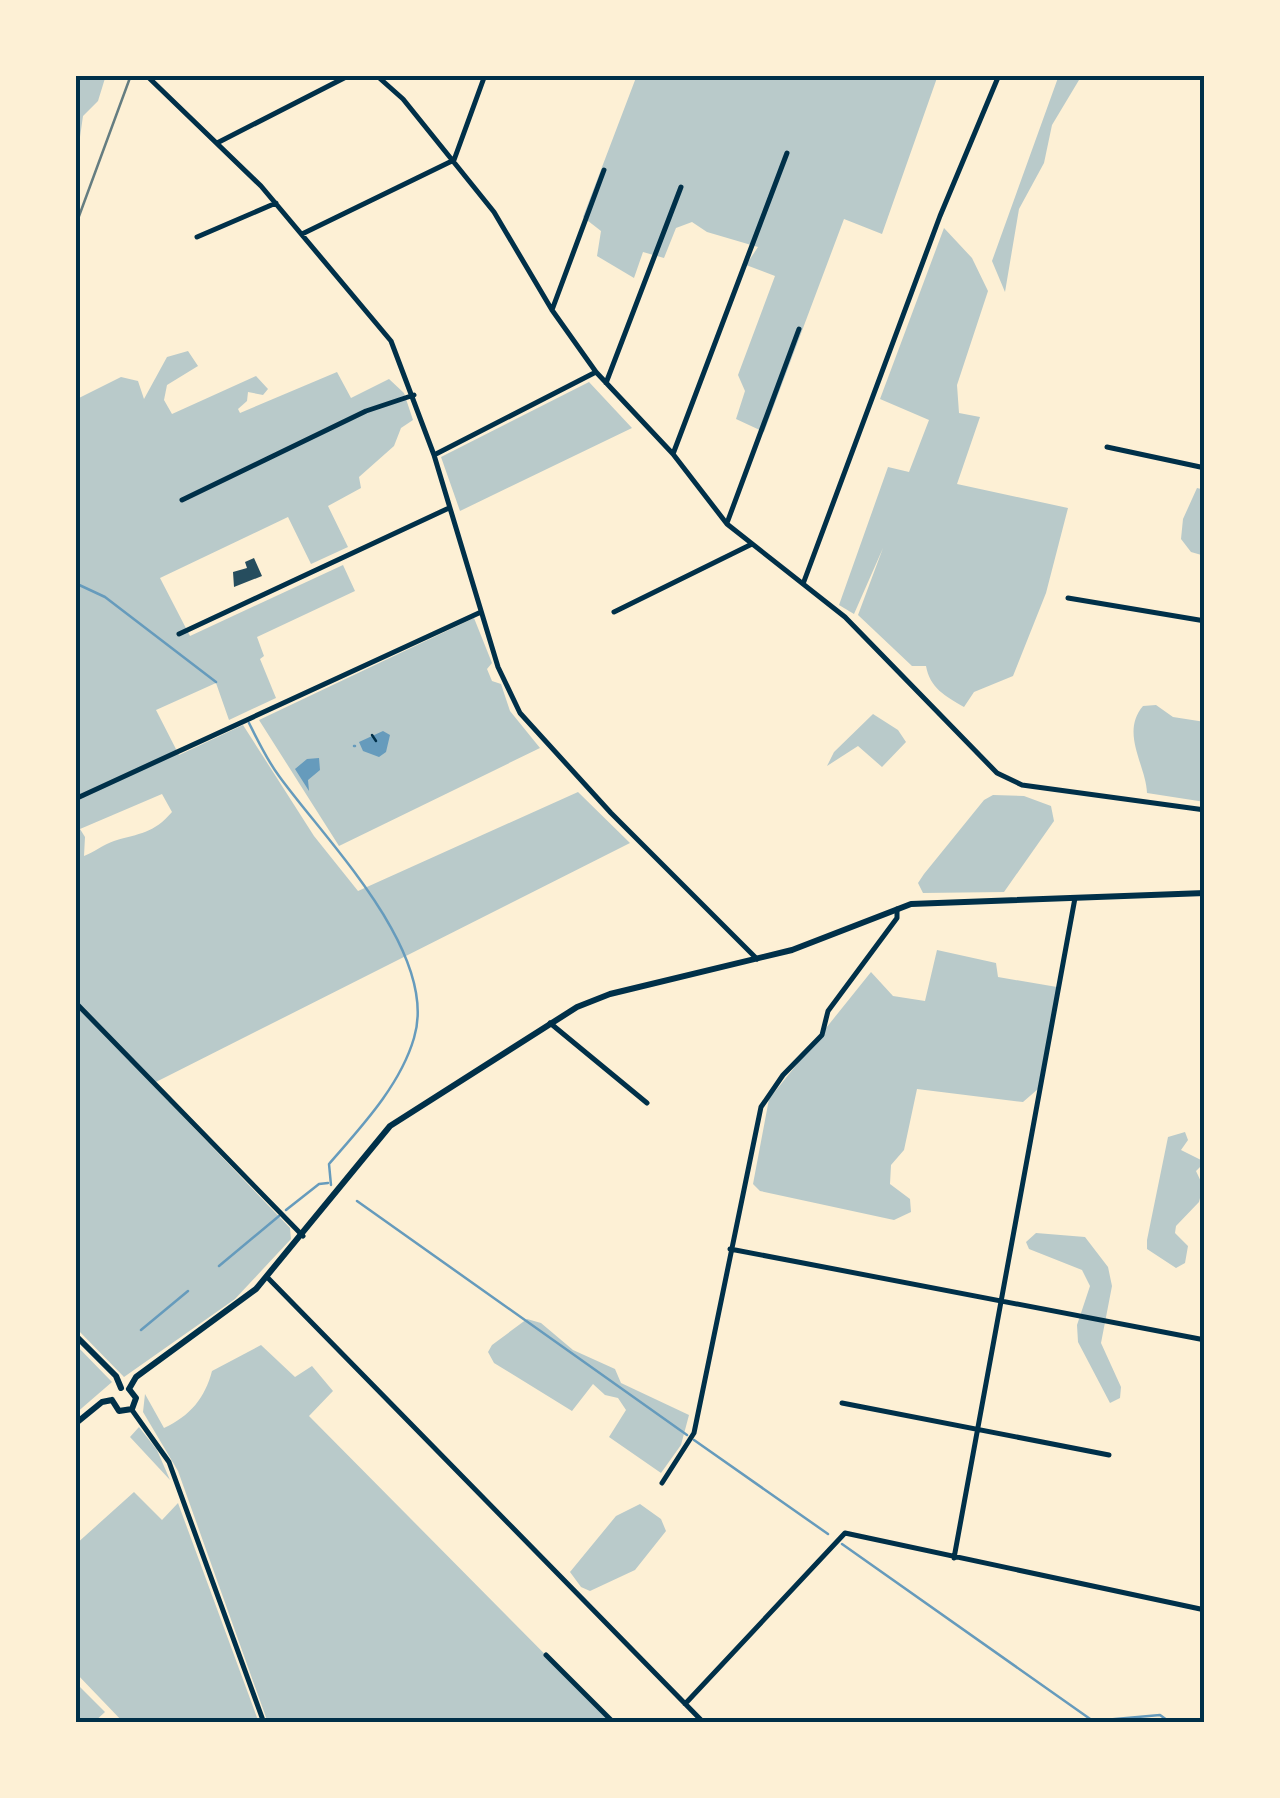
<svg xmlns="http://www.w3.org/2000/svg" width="1280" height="1798" viewBox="0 0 1280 1798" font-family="Ubuntu,sans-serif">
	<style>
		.green { fill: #b9caca; fill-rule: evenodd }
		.water { fill: #669bbc }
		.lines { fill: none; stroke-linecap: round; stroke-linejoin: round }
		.stream { stroke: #669bbc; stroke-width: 2.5 }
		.building { fill: #264d5e }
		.path { stroke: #003049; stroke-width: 2.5 }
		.minor { stroke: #003049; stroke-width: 5 }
		.tertiary { stroke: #003049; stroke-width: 6 }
		.rail { stroke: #657d81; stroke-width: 2.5 }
		.neatline { fill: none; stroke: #003049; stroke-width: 4 }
	</style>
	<rect width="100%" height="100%" fill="#fdf0d5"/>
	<path class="green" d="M 75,75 L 106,75 L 98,101 L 83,116 L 75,172 Z
		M 637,75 L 938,75 L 882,234 L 844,219 L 764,432 L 736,419 L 745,391 L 738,375 L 775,276 L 746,265 L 758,247 L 707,232 L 692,222 L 676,228 L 664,258 L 643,252 L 634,278 L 597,256 L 601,231 L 583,217 Z
		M 1059,75 L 1082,75 L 1052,125 L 1044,163 L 1019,209 L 1005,292 L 992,261 Z
		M 944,228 L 972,258 L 988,291 L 957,385 L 959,413 L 980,417 L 957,484 L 1068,508 L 1046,593 L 1013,676 L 974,692 L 964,707 C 945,696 930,688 926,666 L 912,666 L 858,615 L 883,548 L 854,614 L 839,605 L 888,467 L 909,472 L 929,420 L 880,399 Z
		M 188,351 L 198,366 L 167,385 L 164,400 L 172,414 L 256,376 L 268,389 L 263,395 L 248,392 L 247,401 L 238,409 L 240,413 L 337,372 L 351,398 L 389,379 L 404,393 L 413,420 L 401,428 L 394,446 L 359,477 L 361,488 L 328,506 L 348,547 L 311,564 L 288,517 L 160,578 L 190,636 L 343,565 L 355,591 L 257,637 L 264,656 L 260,659 L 276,698 L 229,720 L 216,683 L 156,710 L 179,755 L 243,725 L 314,836 L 358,891 L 578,792 L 630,843 L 152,1084 L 290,1228 L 291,1239 L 235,1299 L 124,1377 L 75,1327 L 75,590 L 80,588 L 75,587 L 75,400 L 121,377 L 138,381 L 144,399 L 167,357 ZM 162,794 L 172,812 C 153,834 140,833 114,841 C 104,844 93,853 84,856 L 85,837 L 80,829 Z
		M 589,382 L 632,428 L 460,511 L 441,457 Z
		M 1197,488 L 1205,490 L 1205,556 L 1191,552 L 1181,539 L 1183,519 Z
		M 474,618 L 492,663 L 487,669 L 492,681 L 501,684 L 510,711 L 540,748 L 339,846 L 259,720 Z
		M 1156,705 L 1173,717 L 1205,722 L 1205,802 L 1147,793 C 1146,765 1120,733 1143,706 Z
		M 873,714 L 898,730 L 906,742 L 882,767 L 858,746 L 827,766 L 834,752 Z
		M 993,795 L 1024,796 L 1051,806 L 1054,821 L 1004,892 L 923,893 L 918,883 L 924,874 L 984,800 Z
		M 937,950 L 996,963 L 998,977 L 1057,987 L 1038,1089 L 1023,1102 L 917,1089 L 904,1150 L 891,1165 L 890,1184 L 910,1199 L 911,1212 L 894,1220 L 760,1191 L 753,1184 L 769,1099 L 871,972 L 893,996 L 925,1001 Z
		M 1185,1132 L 1188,1140 L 1181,1150 L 1205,1162 L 1196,1171 L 1203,1186 L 1199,1202 L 1176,1226 L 1175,1233 L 1188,1246 L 1185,1263 L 1176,1268 L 1147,1249 L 1147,1240 L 1168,1137 Z
		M 1036,1233 L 1085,1237 L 1108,1267 L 1112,1286 L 1101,1343 L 1121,1387 L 1120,1398 L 1110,1403 L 1078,1342 L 1077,1325 L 1090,1286 L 1082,1270 L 1029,1249 L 1026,1242 Z
		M 527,1319 L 541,1323 L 573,1350 L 615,1369 L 621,1383 L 689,1415 L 681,1445 L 661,1473 L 609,1437 L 626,1410 L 618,1398 L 605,1395 L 593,1384 L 572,1411 L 494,1363 L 488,1352 L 492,1345 Z
		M 75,1344 L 112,1382 L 75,1414 Z
		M 261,1345 L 295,1377 L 312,1366 L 333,1391 L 309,1416 L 613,1723 L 268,1723 L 178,1471 L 143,1412 L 145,1394 L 164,1428 C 190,1416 205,1398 212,1371 Z
		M 139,1427 L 157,1450 L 170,1480 L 130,1437 Z
		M 134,1492 L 162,1520 L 178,1503 L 259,1723 L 124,1723 L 75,1672 L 75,1545 Z
		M 640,1504 L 661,1519 L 666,1531 L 635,1570 L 590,1591 L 581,1587 L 570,1572 L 616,1516 Z
		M 75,1682 L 105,1712 L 93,1723 L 75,1721 Z"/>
	<path class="water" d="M 383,731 L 390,735 L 386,752 L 379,757 L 363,751 L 359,742 Z
		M 319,758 L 320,770 L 308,780 L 309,791 L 295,769 L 307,759 Z"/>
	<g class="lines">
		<path class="stream" d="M 75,583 L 105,597 L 216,682
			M 249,723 C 258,741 267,760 279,776 C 325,840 440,953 414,1038 C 400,1086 361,1127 329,1164 L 331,1185
			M 354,746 L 355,746
			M 357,1201 L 687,1435
			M 286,1210 L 319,1184 L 328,1183
			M 219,1266 L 279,1216
			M 141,1330 L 188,1291
			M 694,1440 L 828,1534
			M 842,1544 L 1093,1721 L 1160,1715 L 1171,1723"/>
	</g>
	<path class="building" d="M 254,558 L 262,576 L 234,587 L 233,572 L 247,568 L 245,562 Z"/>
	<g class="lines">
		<path class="path" d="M 372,735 L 376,741"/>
		<path class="minor" d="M 146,75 L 261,186 L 391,341 L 434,455 L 498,667 L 520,713 L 611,813 L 757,959
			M 376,75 L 403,99 L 494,212 L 552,310 L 596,372 L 673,454 L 727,524 L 845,617 L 997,773 L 1022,785 L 1205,810
			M 217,143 L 350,75
			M 302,234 L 454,160 L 485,75
			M 197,237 L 276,203
			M 552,310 L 604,170
			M 606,383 L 681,187
			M 1107,447 L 1205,468
			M 673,454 L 787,153
			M 434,455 L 596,372
			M 182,500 L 366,411 L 414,395
			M 727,523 L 799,329
			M 803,584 L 940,216 L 999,75
			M 1068,598 L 1205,621
			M 614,612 L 752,544
			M 179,634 L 449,508
			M 75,799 L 481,612
			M 75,1002 L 303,1236
			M 550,1023 L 647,1103
			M 730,1249 L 1205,1340
			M 268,1278 L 704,1723
			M 842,1403 L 1109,1455
			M 132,1410 L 169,1462 L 264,1723
			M 662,1483 L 694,1433 L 761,1107 L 783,1075 L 822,1035 L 828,1011 L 897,918 L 897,909
			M 954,1558 L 1075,898
			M 546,1655 L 614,1723
			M 685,1704 L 845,1533 L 1205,1610"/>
		<path class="tertiary" d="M 75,1335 L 116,1376 L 121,1388
			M 129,1389 L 136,1377 L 256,1289 L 390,1126 L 577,1007 L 610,994 L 792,950 L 911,904 L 1205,893
			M 112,1400 L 119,1411 L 132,1409 L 136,1398 L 129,1389
			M 75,1424 L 102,1402 L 112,1400"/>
		<path class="rail" d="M 75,227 L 131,75"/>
	</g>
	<rect width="1280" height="1798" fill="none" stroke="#fdf0d5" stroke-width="155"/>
	<rect x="78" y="78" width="1124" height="1642" class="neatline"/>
</svg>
